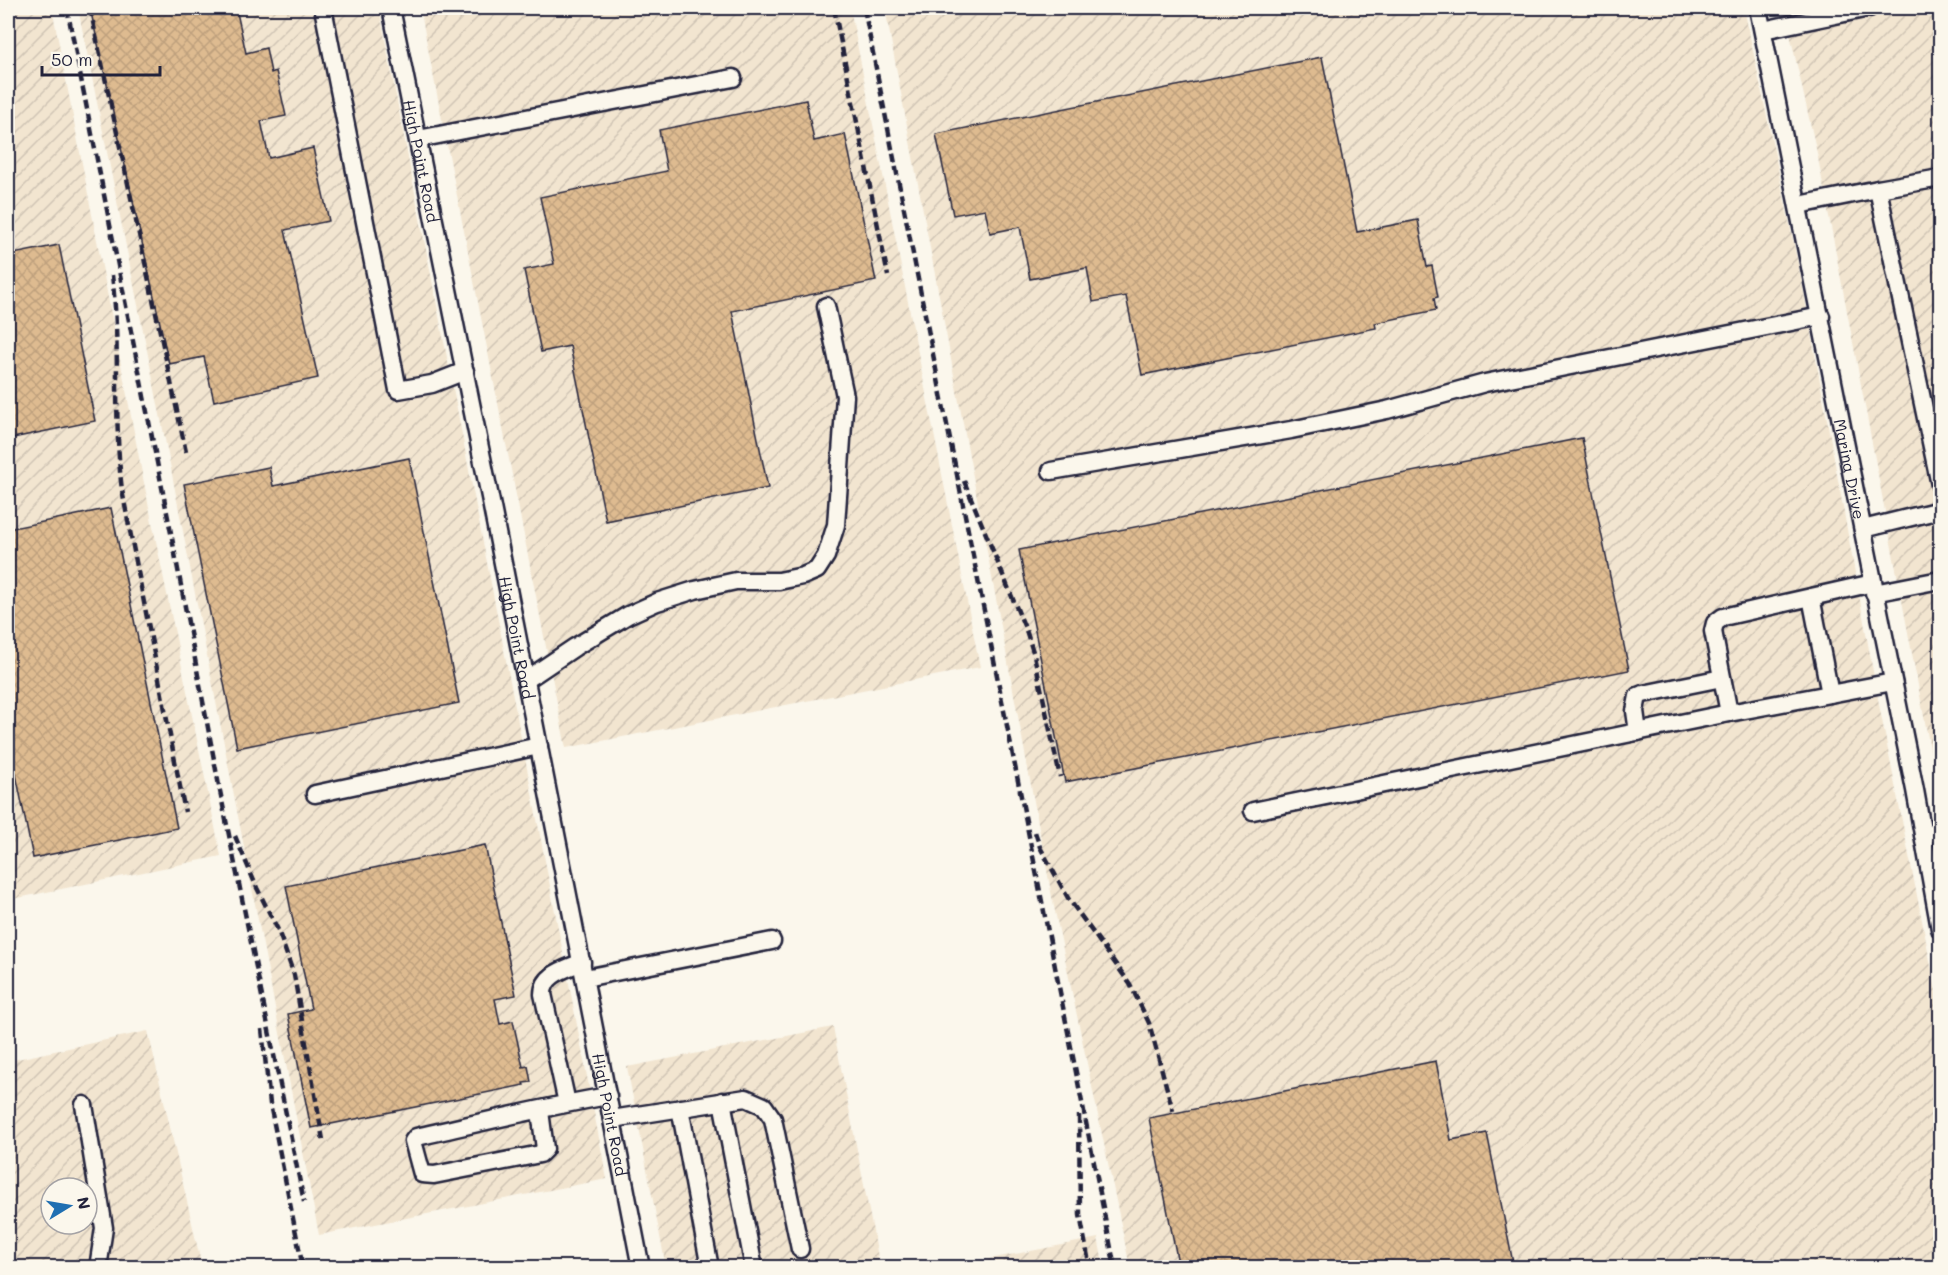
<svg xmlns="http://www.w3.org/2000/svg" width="1948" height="1275" viewBox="0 0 1948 1275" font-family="Mali,sans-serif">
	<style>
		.industrial { fill: url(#industrial-furrows); fill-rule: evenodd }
		.building { fill: url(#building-cross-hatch); stroke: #22223b; stroke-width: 1.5 }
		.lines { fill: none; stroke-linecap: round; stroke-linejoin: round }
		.minor-casing { stroke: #22223b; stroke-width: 21 }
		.minor { stroke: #fbf7ec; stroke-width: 16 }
		.rail { stroke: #22223b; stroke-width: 4.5; stroke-dasharray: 9 4.5; stroke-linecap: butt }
		.labels { text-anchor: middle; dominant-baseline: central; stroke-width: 4.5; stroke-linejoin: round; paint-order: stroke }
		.street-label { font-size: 16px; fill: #22223b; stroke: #fbf7ec }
	</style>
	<defs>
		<pattern id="industrial-furrows" width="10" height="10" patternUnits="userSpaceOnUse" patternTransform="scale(1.5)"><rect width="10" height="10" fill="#f2e5d0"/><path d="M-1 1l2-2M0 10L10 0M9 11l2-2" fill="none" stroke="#cfc4b4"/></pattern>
		<pattern id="building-cross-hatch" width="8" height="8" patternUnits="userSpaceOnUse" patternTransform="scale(1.5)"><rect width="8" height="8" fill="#debb90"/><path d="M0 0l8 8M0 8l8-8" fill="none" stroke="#bea07d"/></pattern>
	</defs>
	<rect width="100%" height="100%" fill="#fbf7ec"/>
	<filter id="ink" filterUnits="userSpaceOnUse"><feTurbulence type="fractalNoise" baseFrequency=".0167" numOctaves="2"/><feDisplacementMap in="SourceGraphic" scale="12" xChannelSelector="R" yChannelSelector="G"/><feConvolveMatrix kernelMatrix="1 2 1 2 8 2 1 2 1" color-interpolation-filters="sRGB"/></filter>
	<g filter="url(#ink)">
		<path class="industrial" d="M 8,8 L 52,8 L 143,478 L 221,856 L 8,900 Z
			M 78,8 L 379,8 L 607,1179 L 319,1235 L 171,469 Z
			M 420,8 L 850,8 L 980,667 L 566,748 Z
			M 885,8 L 1744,8 L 1802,283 L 1881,715 L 1940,1011 L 1940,1267 L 1130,1267 L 1052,897 Z
			M 1784,8 L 1940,8 L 1940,801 L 1817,153 Z
			M 833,1027 L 880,1267 L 666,1267 L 627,1067 Z
			M 148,1031 L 202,1267 L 8,1267 L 8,1061 ZM 51,1188 L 87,1188 L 87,1224 L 51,1224 Z
			M 1098,1238 L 1104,1267 L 948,1267 Z"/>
		<path class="building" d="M 90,8 L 236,8 L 246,53 L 266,48 L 271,73 L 276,71 L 286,116 L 261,121 L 269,158 L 313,148 L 329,221 L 285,230 L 318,378 L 214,401 L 204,357 L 169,364 Z
			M 1322,57 L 1357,232 L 1418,220 L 1427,267 L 1432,266 L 1438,297 L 1434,298 L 1436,310 L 1375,323 L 1376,328 L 1142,375 L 1126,296 L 1093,302 L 1087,268 L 1030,279 L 1020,227 L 990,233 L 985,209 L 953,215 L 936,134 Z
			M 806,100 L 814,141 L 845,134 L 876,281 L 732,311 L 768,488 L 606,521 L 570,346 L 541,352 L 524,270 L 554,264 L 540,197 L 667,171 L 659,130 Z
			M 59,245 L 95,421 L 8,439 L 8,255 Z
			M 1582,438 L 1629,670 L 1065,782 L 1019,550 Z
			M 409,458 L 459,703 L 237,748 L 184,484 L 269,467 L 273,486 Z
			M 111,508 L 177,828 L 33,858 L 8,735 L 8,529 Z
			M 485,845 L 516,995 L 495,999 L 500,1024 L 513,1021 L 523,1067 L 528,1066 L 531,1082 L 523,1083 L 524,1085 L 311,1128 L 288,1014 L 311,1009 L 286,886 Z
			M 1436,1061 L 1451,1140 L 1487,1133 L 1514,1268 L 1179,1268 L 1149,1118 Z"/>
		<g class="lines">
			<g class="minor-casing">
				<g id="minor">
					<path d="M 323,8 L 398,390 L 432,384 L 465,371"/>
					<path id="s1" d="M 391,8 L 491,502 L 641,1268"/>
					<path id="s2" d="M 1758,8 L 1915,790 L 1940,929"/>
					<path d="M 1763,30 L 1869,8"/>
					<path d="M 418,139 L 733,78"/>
					<path d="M 1878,189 L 1940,178"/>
					<path d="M 1799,205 L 1878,189 L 1940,485"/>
					<path d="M 1051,471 L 1291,430 L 1387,410 L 1485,383 L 1821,316"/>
					<path d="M 1863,529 L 1940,510"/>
					<path d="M 1873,583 L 1723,617 L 1715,623 L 1713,631 L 1729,713 L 1893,682"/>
					<path d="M 1874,593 L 1940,580"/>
					<path d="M 1811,597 L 1830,694"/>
					<path d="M 526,680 L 575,647 L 628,615 L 657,602 L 695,590 L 736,581 L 779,581 L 803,576 L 817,570 L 826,556 L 836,525 L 845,396 L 826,306"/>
					<path d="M 1638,732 L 1635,711 L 1638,696 L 1643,694 L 1722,678"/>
					<path d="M 315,794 L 539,746"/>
					<path d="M 1253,811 L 1729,713"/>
					<path d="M 1923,835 L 1940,831"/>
					<path d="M 585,978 L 772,941"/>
					<path d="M 722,1101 L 754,1268"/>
					<path d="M 567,1103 L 543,994 C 543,974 566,969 582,962"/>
					<path d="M 84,1105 L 104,1228 L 98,1268"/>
					<path d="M 680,1108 L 710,1268"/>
					<path d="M 540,1111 L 545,1149 L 540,1154 L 434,1175 L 422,1174 L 413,1141 L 416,1137 C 479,1123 543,1107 608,1096"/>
					<path d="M 612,1119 L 746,1098 L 764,1106 L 773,1119 L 800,1249"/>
				</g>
			</g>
			<use href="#minor" class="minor"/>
			<path class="rail" d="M 67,8 L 172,538 L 220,791 L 304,1202
				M 90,8 L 186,452
				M 834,8 L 888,276
				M 864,8 L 1115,1268
				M 112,275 C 121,347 113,418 122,490 L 185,812
				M 964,481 L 1027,633 L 1034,655 L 1060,777
				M 1035,832 L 1040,847 L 1068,898 L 1130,984 L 1149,1023 L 1173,1111
				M 235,836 L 257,888 L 278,930 L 294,975 L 323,1140
				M 262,1029 L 270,1104 L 303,1268
				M 1079,1115 L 1080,1215 L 1090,1268"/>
		</g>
	</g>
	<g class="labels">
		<g class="street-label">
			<text stroke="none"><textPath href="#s1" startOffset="156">High Point Road</textPath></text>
			<text stroke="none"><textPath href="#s2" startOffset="470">Marina Drive</textPath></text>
			<text stroke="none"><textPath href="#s1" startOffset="642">High Point Road</textPath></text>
			<text stroke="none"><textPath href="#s1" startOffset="1128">High Point Road</textPath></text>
		</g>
	</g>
	<rect width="1948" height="1275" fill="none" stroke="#fbf7ec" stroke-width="30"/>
	<rect x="15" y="15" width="1918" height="1245" fill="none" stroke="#22223b" stroke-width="2" filter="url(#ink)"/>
	<g transform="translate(69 1206) rotate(79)"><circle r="28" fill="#fbf7ec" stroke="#a4a2a5" stroke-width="1.5"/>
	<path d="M0-4.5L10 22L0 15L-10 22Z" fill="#1f6fb2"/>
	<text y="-9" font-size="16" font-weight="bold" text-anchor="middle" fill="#22223b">N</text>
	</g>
	<path d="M42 66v9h118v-9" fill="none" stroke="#22223b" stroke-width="3"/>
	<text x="51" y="66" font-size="18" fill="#22223b" stroke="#fbf7ec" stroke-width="4.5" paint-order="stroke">50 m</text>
</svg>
